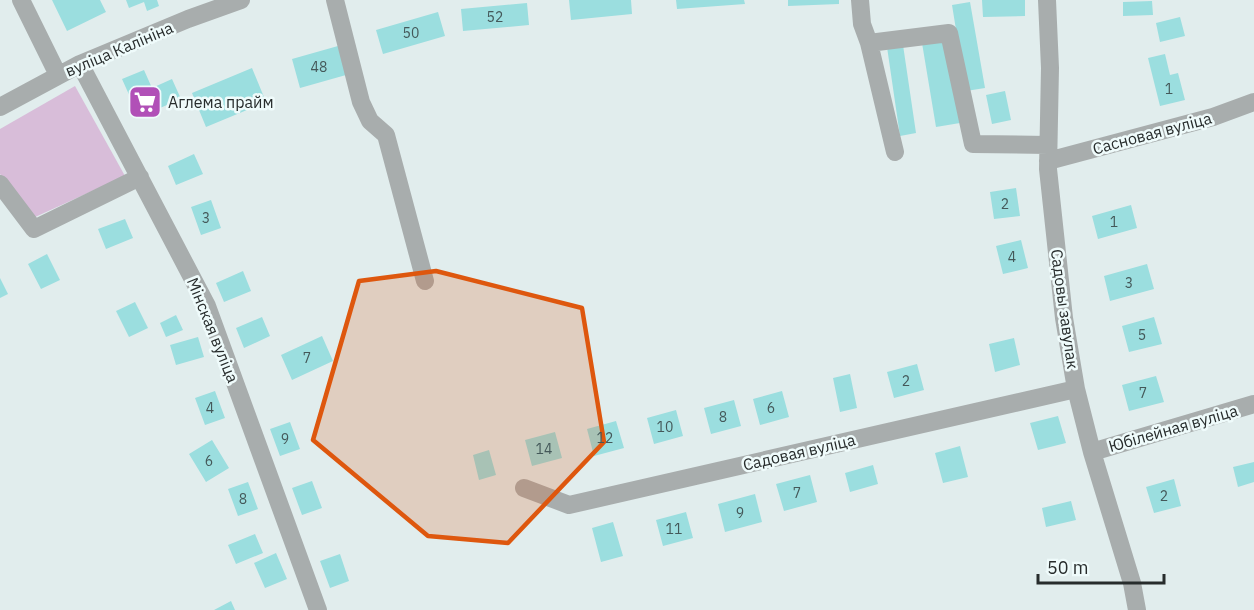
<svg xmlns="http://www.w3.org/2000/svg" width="1254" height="610" viewBox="0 0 1254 610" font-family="'IBM Plex Sans',sans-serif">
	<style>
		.green { fill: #d8bdd9 }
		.building { fill: #9bdedf }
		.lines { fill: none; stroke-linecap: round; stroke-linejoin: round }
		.minor { stroke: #a8adad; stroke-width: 18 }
		.marked { fill: #de570e; fill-opacity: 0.2; stroke: #de570e; stroke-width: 4.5; stroke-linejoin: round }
		.labels { text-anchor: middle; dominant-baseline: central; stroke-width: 5; stroke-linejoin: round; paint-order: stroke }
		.number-label { font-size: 14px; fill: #445859 }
		.street-label { font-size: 16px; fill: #272c2c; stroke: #effbfb }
		.poi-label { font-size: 16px; fill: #272c2c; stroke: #effbfb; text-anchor: start }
	</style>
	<rect width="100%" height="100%" fill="#e1eded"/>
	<path class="green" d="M 75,86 L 125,176 L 33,218 L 0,174 L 0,129 Z"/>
	<path class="building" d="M 52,0 L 100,0 L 106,12 L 67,31 Z
		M 126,0 L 157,0 L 159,6 L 147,11 L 144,2 L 129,8 Z
		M 569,0 L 631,0 L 632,14 L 571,20 Z
		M 676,0 L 744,0 L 745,4 L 677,9 Z
		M 788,0 L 839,0 L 839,4 L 788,6 Z
		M 982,0 L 1025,0 L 1025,16 L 983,17 Z
		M 1152,1 L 1153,15 L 1123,16 L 1123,2 Z
		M 970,2 L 985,88 L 966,91 L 952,5 Z
		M 527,3 L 529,25 L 463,31 L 461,9 Z
		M 438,12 L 445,36 L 383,54 L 376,30 Z
		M 1180,17 L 1185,36 L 1160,42 L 1156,23 Z
		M 946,39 L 960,123 L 936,127 L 922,43 Z
		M 903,45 L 916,133 L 900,136 L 887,47 Z
		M 338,46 L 346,75 L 300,88 L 292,59 Z
		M 1165,54 L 1170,75 L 1178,73 L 1185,100 L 1160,106 L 1148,58 Z
		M 252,68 L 266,102 L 206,127 L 192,93 Z
		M 144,70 L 152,88 L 172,79 L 181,99 L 139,117 L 122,79 Z
		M 1005,91 L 1011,120 L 992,124 L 986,95 Z
		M 194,154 L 203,174 L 176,185 L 168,166 Z
		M 1016,188 L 1020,216 L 994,219 L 990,192 Z
		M 211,200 L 221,228 L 201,235 L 191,207 Z
		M 1131,205 L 1137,228 L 1098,239 L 1092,216 Z
		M 125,219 L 133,238 L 106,249 L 98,229 Z
		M 1021,240 L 1028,268 L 1003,274 L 996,246 Z
		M 47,254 L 60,280 L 41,289 L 28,264 Z
		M 1147,264 L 1154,289 L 1110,301 L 1104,276 Z
		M 243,271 L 251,291 L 224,302 L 216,283 Z
		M 0,278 L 8,294 L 0,298 Z
		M 135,302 L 148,328 L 129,337 L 116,311 Z
		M 176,315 L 183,330 L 166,337 L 160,323 Z
		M 262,317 L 270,336 L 244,348 L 236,328 Z
		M 1154,317 L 1162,344 L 1129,352 L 1122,326 Z
		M 322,336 L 333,361 L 292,380 L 281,355 Z
		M 198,337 L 204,357 L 176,365 L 170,345 Z
		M 1014,338 L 1020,365 L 995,372 L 989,344 Z
		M 917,364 L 924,390 L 894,398 L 887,372 Z
		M 850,374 L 857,408 L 840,412 L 833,378 Z
		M 1156,376 L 1164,402 L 1129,411 L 1122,385 Z
		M 215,391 L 225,418 L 205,425 L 195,398 Z
		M 782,391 L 789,417 L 760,425 L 753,399 Z
		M 734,400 L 741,426 L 711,434 L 704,408 Z
		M 676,410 L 683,436 L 654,444 L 647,418 Z
		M 1058,416 L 1066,443 L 1038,450 L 1030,423 Z
		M 616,421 L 624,448 L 594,456 L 587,429 Z
		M 290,422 L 300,449 L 280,456 L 270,429 Z
		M 555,432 L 562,458 L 532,466 L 525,440 Z
		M 212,440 L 229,468 L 206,482 L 189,454 Z
		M 960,446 L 968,477 L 943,483 L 935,453 Z
		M 489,450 L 496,475 L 479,480 L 473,455 Z
		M 1254,462 L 1254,482 L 1238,487 L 1233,467 Z
		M 873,465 L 878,484 L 850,492 L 845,473 Z
		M 810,475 L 817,502 L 784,511 L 776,484 Z
		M 1174,479 L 1181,506 L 1154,513 L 1146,487 Z
		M 312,481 L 322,508 L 302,515 L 292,488 Z
		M 248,482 L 258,509 L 238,516 L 228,489 Z
		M 755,494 L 762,522 L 725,532 L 718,504 Z
		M 1071,501 L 1076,520 L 1046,527 L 1042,508 Z
		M 686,512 L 693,538 L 663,546 L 656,520 Z
		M 613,522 L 623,556 L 601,562 L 592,528 Z
		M 255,534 L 263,553 L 236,564 L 228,545 Z
		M 276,553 L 287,579 L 265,588 L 254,563 Z
		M 340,554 L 349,581 L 330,588 L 320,561 Z
		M 231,601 L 235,610 L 214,610 Z"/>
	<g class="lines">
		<path class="minor" d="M 21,0 L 58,75
			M 335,0 L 361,102 L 370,121 L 386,135 L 425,281
			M 860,0 L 862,24 L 869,43 L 895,152
			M 1047,0 L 1050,68 L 1048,169 L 1064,318 L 1076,389 L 1092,452 L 1132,583 L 1137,610
			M 869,43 L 949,33 L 973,144 L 1048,145
			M 80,64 L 207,306 L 318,610
			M 0,107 L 80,64 L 188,19 L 241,0
			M 1048,161 L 1213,117 L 1254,102
			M 0,184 L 34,229 L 140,177
			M 1092,452 L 1254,404
			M 524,488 L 569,505 L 1076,389"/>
	</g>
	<path class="marked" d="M 436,271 L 582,308 L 604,442 L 508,543 L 428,536 L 313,440 L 359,281 Z"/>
	<defs>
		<g id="supermarket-square" transform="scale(1.725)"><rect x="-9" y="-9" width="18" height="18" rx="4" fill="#b150b7" stroke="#effbfb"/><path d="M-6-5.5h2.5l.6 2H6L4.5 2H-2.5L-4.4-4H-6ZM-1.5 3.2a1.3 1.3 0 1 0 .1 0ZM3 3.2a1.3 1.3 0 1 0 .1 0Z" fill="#fff"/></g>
	</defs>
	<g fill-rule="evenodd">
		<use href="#supermarket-square" x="145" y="102"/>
	</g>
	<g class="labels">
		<g class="number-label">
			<text x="495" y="17">52</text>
			<text x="411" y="33">50</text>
			<text x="319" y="67">48</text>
			<text x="1169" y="89">1</text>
			<text x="1005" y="204">2</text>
			<text x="206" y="218">3</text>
			<text x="1114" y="222">1</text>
			<text x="1012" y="257">4</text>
			<text x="1129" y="283">3</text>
			<text x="1142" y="335">5</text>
			<text x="307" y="358">7</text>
			<text x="906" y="381">2</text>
			<text x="1143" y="393">7</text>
			<text x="210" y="408">4</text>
			<text x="771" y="408">6</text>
			<text x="723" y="417">8</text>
			<text x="665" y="427">10</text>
			<text x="605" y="438">12</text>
			<text x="285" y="439">9</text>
			<text x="544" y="449">14</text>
			<text x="209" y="461">6</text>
			<text x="797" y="493">7</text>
			<text x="1164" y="496">2</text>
			<text x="243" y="499">8</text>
			<text x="740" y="513">9</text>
			<text x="674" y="529">11</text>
		</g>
		<g class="street-label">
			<text transform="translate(119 49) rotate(-23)">вуліца Калініна</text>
			<text transform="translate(1152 133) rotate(-15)">Сасновая вуліца</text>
			<text transform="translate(1065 309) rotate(82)">Садовы завулак</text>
			<text transform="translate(213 330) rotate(68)">Мінская вуліца</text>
			<text transform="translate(1173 428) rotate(-16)">Юбілейная вуліца</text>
			<text transform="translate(799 452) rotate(-13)">Садовая вуліца</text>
		</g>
		<g class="poi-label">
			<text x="168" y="102">Аглема прайм</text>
		</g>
	</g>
	<path d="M1038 574v9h126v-9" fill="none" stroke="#272c2c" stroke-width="3"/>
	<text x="1047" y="574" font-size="18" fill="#272c2c" stroke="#effbfb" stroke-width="4.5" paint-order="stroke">50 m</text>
</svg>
